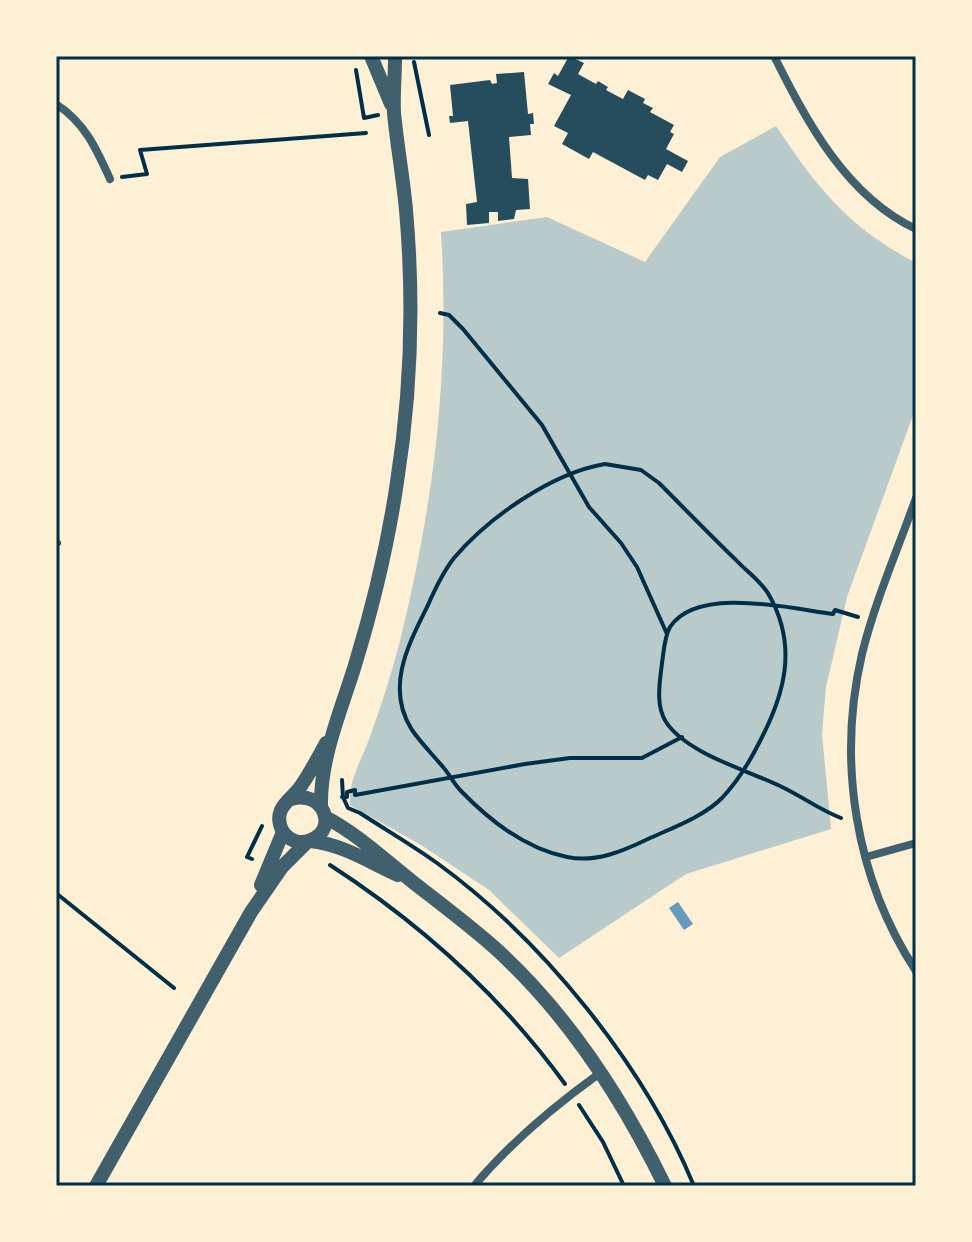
<svg xmlns="http://www.w3.org/2000/svg" width="972" height="1242" viewBox="0 0 972 1242" font-family="'Fira Sans Condensed',sans-serif">
	<style>
		.green { fill: #b9caca }
		.water { fill: #669bbc }
		.building { fill: #264d5e }
		.lines { fill: none; stroke-linecap: round; stroke-linejoin: round }
		.path { stroke: #003049; stroke-width: 4 }
		.minor { stroke: #3f606c; stroke-width: 8 }
		.tertiary { stroke: #3f606c; stroke-width: 14 }
		.neatline { fill: none; stroke: #003049; stroke-width: 3 }
	</style>
	<rect width="100%" height="100%" fill="#fdf0d5"/>
	<path class="green" d="M 776,126 C 818,189 848,227 916,263 L 916,407 L 847,597 L 826,687 L 822,734 L 831,829 L 686,874 L 559,958 L 489,890 L 421,845 L 350,805 C 348,782 360,763 368,742 C 381,707 392,672 401,637 C 434,501 450,372 441,232 L 547,217 L 645,262 L 720,157 Z"/>
	<path class="water" d="M 678,902 L 693,924 L 684,930 L 669,908 Z"/>
	<path class="building" d="M 569,56 L 584,63 L 578,74 L 596,84 L 598,81 L 608,87 L 606,90 L 623,99 L 628,90 L 645,99 L 643,103 L 653,108 L 650,112 L 674,125 L 670,132 L 674,134 L 666,149 L 688,161 L 682,172 L 667,164 L 658,180 L 648,175 L 645,180 L 593,152 L 589,159 L 562,144 L 568,133 L 554,126 L 571,95 L 548,84 L 554,73 L 558,76 Z
		M 524,72 L 528,114 L 533,113 L 534,124 L 530,124 L 531,135 L 509,137 L 512,178 L 528,179 L 530,209 L 516,210 L 514,219 L 498,221 L 498,212 L 489,212 L 489,223 L 467,225 L 466,204 L 477,202 L 468,121 L 450,123 L 449,116 L 453,116 L 450,85 L 490,80 L 492,84 L 497,83 L 496,74 Z"/>
	<g class="lines">
		<path class="path" d="M 414,62 L 429,135
			M 356,70 L 364,118 L 378,115
			M 122,177 L 147,174 L 140,150 L 366,133
			M 440,313 L 449,315 L 463,329 L 542,425 L 589,507 L 621,543 L 637,567 L 667,634
			M 605,464 L 641,470 L 659,483 C 685,509 710,535 736,560 C 746,571 762,582 769,595 C 798,646 785,694 759,743 C 749,763 737,782 722,798 C 703,817 672,828 648,839 C 623,851 596,863 567,857 C 526,849 490,821 461,791 C 454,784 450,775 443,767 C 433,755 421,743 412,730 C 385,688 408,645 428,605 C 435,589 443,572 454,558 C 489,517 552,473 605,464 Z
			M 342,780 L 343,797 L 348,808 L 360,813 C 386,830 412,845 437,863 C 543,940 644,1065 694,1186
			M 342,797 L 347,797 L 347,792 L 355,790 L 355,795 L 525,764 L 570,758 L 642,758 L 682,737
			M 841,818 C 820,810 803,797 782,787 C 750,771 687,754 666,722 C 655,705 660,681 662,663 C 664,651 664,638 670,627 C 697,585 793,609 833,614 L 835,610 L 858,617
			M 252,859 L 247,857 L 262,826
			M 330,865 C 421,924 501,996 565,1084
			M 56,893 L 174,988
			M 579,1105 L 603,1142 L 624,1186"/>
		<path class="minor" d="M 774,56 C 807,122 846,196 916,229
			M 56,104 C 85,123 96,148 110,179
			M 916,498 C 898,549 875,601 862,654 C 837,761 855,878 916,971
			M 56,542 L 57,543
			M 866,857 L 916,843
			M 474,1186 C 511,1142 554,1106 600,1073"/>
		<path class="tertiary" d="M 371,56 L 391,104
			M 291,799 C 323,789 339,829 311,840 C 304,843 295,843 288,837 C 280,831 277,819 281,810 C 285,801 296,794 301,786 C 310,773 318,758 326,743
			M 321,806 C 320,758 341,711 355,665 C 373,606 388,544 397,482 C 411,393 414,300 406,210 C 403,177 397,145 394,113 C 393,95 395,77 395,59
			M 325,817 C 359,835 385,860 414,883 C 441,904 469,925 495,948 C 567,1013 623,1100 665,1186
			M 310,841 C 342,844 369,862 398,875
			M 261,885 L 283,832
			M 96,1186 L 251,912 L 282,867 L 307,842"/>
	</g>
	<rect width="972" height="1242" fill="none" stroke="#fdf0d5" stroke-width="116"/>
	<rect x="58" y="58" width="856" height="1126" class="neatline"/>
</svg>
